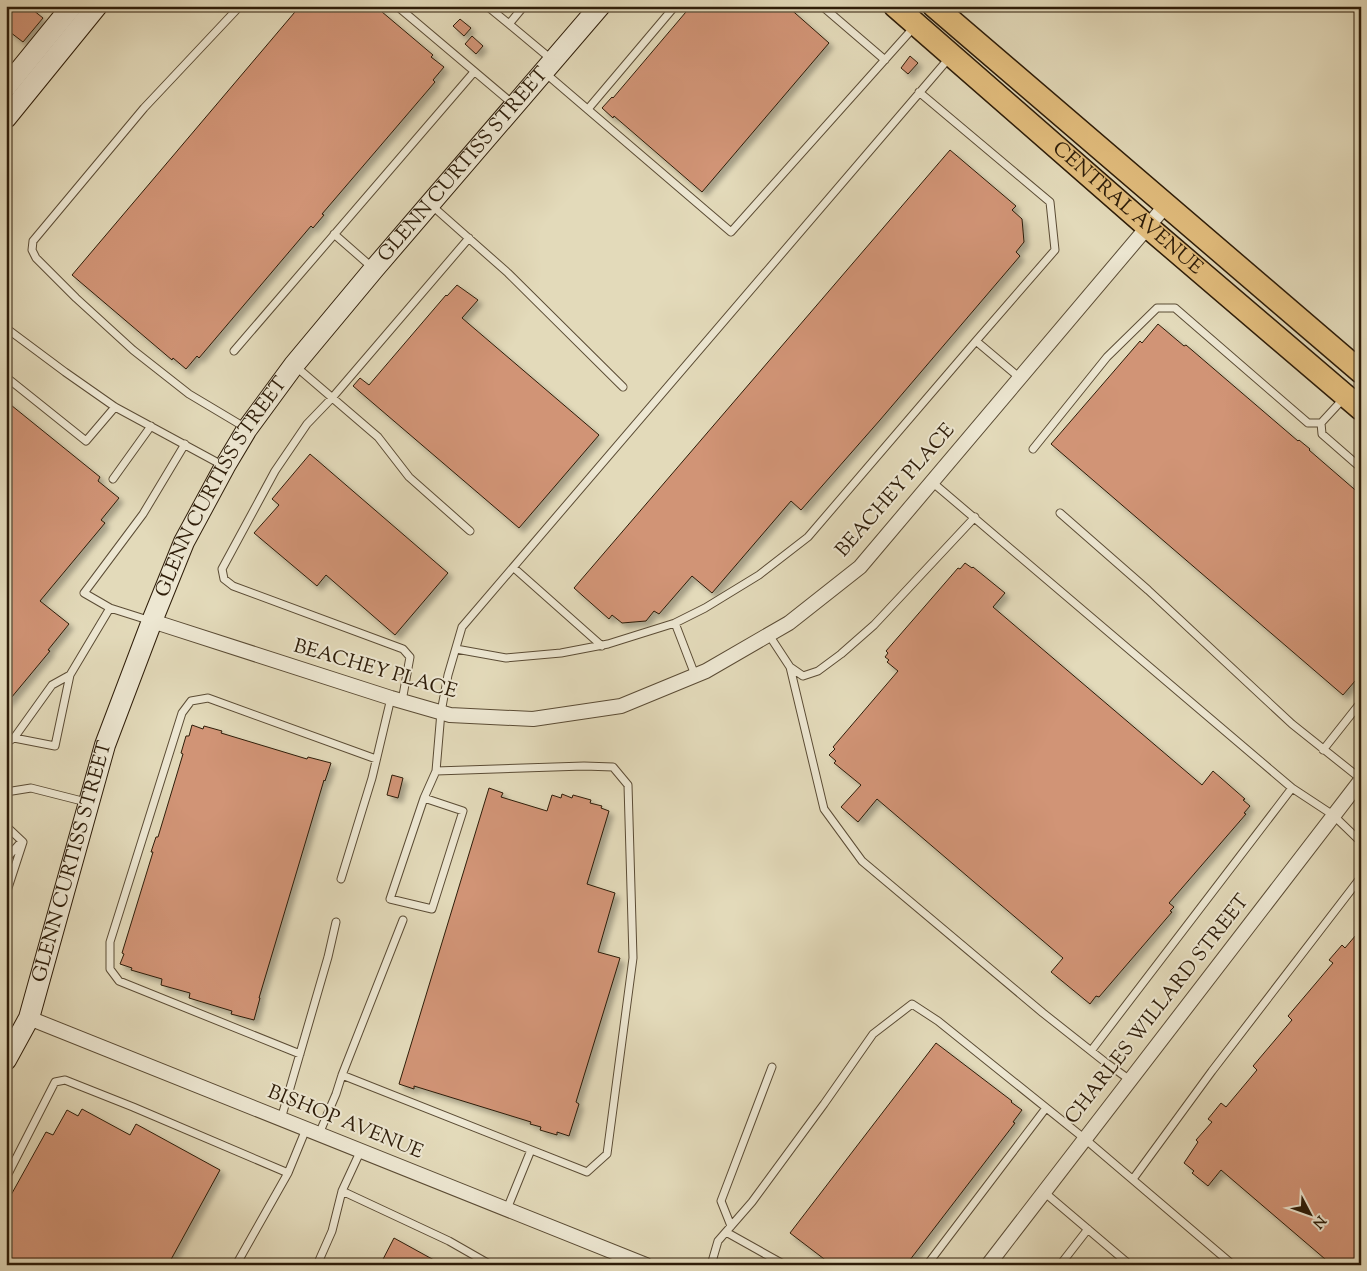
<svg xmlns="http://www.w3.org/2000/svg" width="1367" height="1271" viewBox="0 0 1367 1271" font-family="'Sorts Mill Goudy',serif">
	<style>
		.building { fill: #d19476; stroke: #2e1d09; filter: url(#shadow) }
		.lines { fill: none; stroke-linecap: round; stroke-linejoin: round }
		.lane-casing { stroke: #5b4c35; stroke-width: 9 }
		.street-casing { stroke: #5b4c35; stroke-width: 16 }
		.secondary-casing { stroke: #2e1d09; stroke-width: 22 }
		.primary-casing { stroke: #2e1d09; stroke-width: 25 }
		.lane { stroke: #ede7d2; stroke-width: 7 }
		.street { stroke: #ede7d2; stroke-width: 14 }
		.secondary { stroke: #ede7d2; stroke-width: 20 }
		.primary { stroke: #e2bd7d; stroke-width: 22 }
		.labels { text-anchor: middle; dominant-baseline: central; stroke-width: 4; stroke-linejoin: round; paint-order: stroke }
		.street-label { font-size: 20px; fill: #2e1d09; stroke: #ede7d2 }
	</style>
	<defs>
		<filter id="shadow"><feDropShadow dx="4.5" dy="4.5" stdDeviation="2.5" flood-color="#0004"/></filter>
	</defs>
	<rect width="100%" height="100%" fill="#e3daba"/>
	<filter id="stains"><feTurbulence type="fractalNoise" baseFrequency=".004" numOctaves="4"/><feColorMatrix values="0 0 0 0 .2 0 0 0 0 .09 0 0 0 0 .02 0 0 0 .5 -.17"/></filter>
	<radialGradient id="worn" r=".72"><stop offset=".6" stop-color="#630" stop-opacity="0"/><stop offset="1" stop-color="#630" stop-opacity=".3"/></radialGradient>
	<path class="building" d="M 6,6 L 28,6 L 43,18 L 23,42 L 6,29 Z
		M 300,6 L 375,6 L 433,55 L 431,57 L 444,67 L 433,80 L 435,82 L 322,214 L 324,215 L 313,228 L 311,226 L 199,358 L 197,356 L 186,369 L 173,358 L 172,360 L 72,275 Z
		M 691,6 L 787,6 L 829,43 L 702,192 L 614,116 L 613,118 L 602,108 L 612,97 L 613,98 Z
		M 460,19 L 471,28 L 464,36 L 453,26 Z
		M 472,36 L 483,46 L 476,54 L 465,44 Z
		M 910,56 L 918,63 L 908,74 L 901,68 Z
		M 950,150 L 1016,206 L 1012,210 L 1022,219 L 1024,242 L 1016,252 L 1020,256 L 880,420 L 801,510 L 791,501 L 712,593 L 692,576 L 659,614 L 654,611 L 646,621 L 622,623 L 612,615 L 609,619 L 574,588 Z
		M 457,285 L 478,300 L 462,318 L 599,435 L 519,528 L 353,386 L 360,378 L 369,385 L 446,295 L 447,296 Z
		M 1158,324 L 1184,346 L 1186,345 L 1298,441 L 1299,440 L 1310,449 L 1309,450 L 1361,495 L 1361,674 L 1343,695 L 1051,444 L 1140,341 L 1142,343 Z
		M 6,401 L 100,477 L 98,481 L 119,498 L 101,520 L 105,523 L 40,601 L 69,624 L 48,650 L 50,651 L 6,704 Z
		M 310,454 L 448,573 L 395,635 L 326,575 L 317,586 L 254,533 L 279,505 L 272,499 Z
		M 965,563 L 972,568 L 973,567 L 1005,593 L 993,607 L 1202,785 L 1213,771 L 1245,799 L 1243,800 L 1250,806 L 1244,813 L 1246,814 L 1169,903 L 1174,907 L 1170,911 L 1172,912 L 1099,997 L 1096,996 L 1090,1004 L 1051,972 L 1063,958 L 877,799 L 858,822 L 841,807 L 861,785 L 834,763 L 836,761 L 829,755 L 835,749 L 833,747 L 898,671 L 887,662 L 889,660 L 885,657 L 888,653 L 886,651 L 958,568 L 960,569 Z
		M 192,725 L 203,729 L 204,726 L 222,731 L 221,733 L 307,759 L 308,757 L 331,763 L 325,781 L 324,780 L 259,998 L 260,998 L 254,1020 L 231,1014 L 232,1011 L 189,998 L 190,993 L 161,985 L 162,979 L 131,970 L 132,968 L 120,964 L 124,954 L 122,953 L 153,852 L 151,852 L 156,837 L 158,837 L 183,754 L 181,753 L 186,736 L 189,736 Z
		M 392,775 L 403,778 L 398,798 L 387,795 Z
		M 489,788 L 503,793 L 501,797 L 547,811 L 552,795 L 561,798 L 562,794 L 572,798 L 573,795 L 591,800 L 590,803 L 602,806 L 601,808 L 609,811 L 587,884 L 615,893 L 598,952 L 620,958 L 576,1102 L 579,1104 L 569,1136 L 557,1132 L 557,1135 L 540,1130 L 541,1127 L 530,1124 L 531,1122 L 414,1086 L 414,1089 L 399,1084 Z
		M 1361,929 L 1361,1265 L 1332,1265 L 1221,1170 L 1208,1186 L 1192,1173 L 1194,1171 L 1184,1163 L 1198,1142 L 1196,1140 L 1212,1122 L 1208,1119 L 1221,1103 L 1226,1107 L 1257,1070 L 1253,1066 L 1292,1020 L 1288,1016 L 1333,963 L 1329,960 L 1342,945 L 1345,948 Z
		M 936,1043 L 1012,1101 L 1011,1102 L 1022,1110 L 1013,1122 L 1015,1123 L 906,1265 L 832,1265 L 790,1233 Z
		M 82,1109 L 130,1135 L 136,1124 L 220,1170 L 168,1265 L 6,1265 L 6,1204 L 46,1132 L 53,1135 L 67,1110 L 78,1116 Z
		M 394,1238 L 443,1265 L 380,1265 Z"/>
	<g class="lines">
		<g class="lane-casing">
			<path id="lane" d="M 240,6 L 144,108 L 33,241 L 32,250 L 36,258 L 76,298 L 133,350 L 189,394 L 246,428
				M 397,6 L 513,104
				M 487,6 L 509,24
				M 524,6 L 509,24 L 551,59
				M 822,6 L 885,60
				M 544,72 L 731,232 L 915,26
				M 919,92 L 1050,202 L 1055,250 L 976,341 L 1020,378
				M 588,109 L 675,6
				M 430,204 L 508,273 L 623,387
				M 334,234 L 374,269
				M 6,328 L 65,372 L 115,407 L 222,465
				M 234,351 L 474,72
				M 294,365 L 378,437 L 409,477 L 470,531
				M 6,377 L 86,441 L 115,407
				M 1344,398 L 1321,423 L 1322,434 L 1361,468
				M 1033,449 L 1107,357 L 1157,308 L 1175,308 L 1308,423 L 1321,423
				M 113,479 L 151,426
				M 932,482 L 1292,788
				M 1060,513 L 1148,590 L 1292,724 L 1361,779
				M 514,568 L 602,646
				M 110,608 L 84,593 L 143,514 L 185,444
				M 769,635 L 790,667 L 824,809 L 862,861 L 1043,1013 L 1105,1062 L 1130,1080
				M 456,649 L 506,658 L 561,653 L 608,644 L 675,623
				M 790,667 L 803,676 L 818,671 L 841,654 L 874,625 L 975,517
				M 695,675 L 675,623 L 705,608 L 759,575 L 808,537 L 976,341
				M 402,701 L 410,657 L 403,649 L 233,586 L 224,579 L 222,569 L 275,471 L 307,424 L 332,398 L 469,238
				M 14,738 L 52,685 L 70,675
				M 6,743 L 14,738 L 55,746 L 70,675 L 110,608 L 151,621
				M 1323,750 L 1361,702
				M 6,792 L 31,788 L 86,802
				M 424,798 L 463,811 L 432,909 L 390,899 L 424,798 L 436,771
				M 6,826 L 23,842 L 6,894
				M 6,859 L 21,842
				M 341,879 L 372,778 L 391,698
				M 1091,1051 L 1292,788 L 1333,815 L 1361,842
				M 300,1054 L 119,981 L 110,969 L 110,942 L 182,713 L 191,701 L 208,698 L 376,759
				M 342,1075 L 403,920
				M 281,1119 L 328,957 L 336,922
				M 319,1134 L 336,1094 L 342,1075 L 587,1172 L 607,1154 L 633,958 L 628,785 L 613,767 L 584,766 L 436,771 L 441,712 L 448,675 L 462,627 L 950,57
				M 6,1178 L 55,1082 L 65,1080 L 133,1107 L 288,1173 L 306,1129
				M 1133,1179 L 1212,1071 L 1361,877
				M 342,1191 L 449,1241 L 491,1265
				M 1044,1192 L 1130,1265
				M 507,1209 L 531,1150
				M 731,1226 L 721,1201 L 772,1067
				M 726,1232 L 785,1265
				M 236,1265 L 288,1173
				M 317,1265 L 332,1231 L 342,1191 L 361,1150
				M 711,1265 L 718,1241 L 752,1202 L 824,1104 L 873,1034 L 912,1004 L 938,1021 L 1085,1139 L 1233,1265
				M 927,1265 L 1046,1108
				M 1060,1265 L 1088,1229"/>
		</g>
		<g class="street-casing">
			<path id="street" d="M 152,621 L 391,698 L 450,715 L 533,719 L 621,706 L 706,671 L 789,623 L 860,567 L 1166,205
				M 29,1018 L 646,1265
				M 988,1265 L 1361,780"/>
		</g>
		<g class="secondary-casing">
			<g id="secondary">
				<path d="M 6,87 L 72,6"/>
				<path d="M 6,118 L 97,6"/>
				<path id="s1" d="M 6,1060 L 29,1018 L 105,745 L 152,621 L 184,542 L 225,466 L 247,429 L 294,365 L 374,269 L 600,6"/>
			</g>
		</g>
		<g class="primary-casing">
			<g id="primary">
				<path id="s2" d="M 895,6 L 1148,227 L 1361,409"/>
				<path d="M 934,6 L 1361,372"/>
			</g>
		</g>
		<use href="#lane" class="lane"/>
		<use href="#street" class="street"/>
		<use href="#secondary" class="secondary"/>
		<use href="#primary" class="primary"/>
	</g>
	<g class="labels">
		<g class="street-label">
			<text stroke="none"><textPath href="#s1" startOffset="1020">GLENN CURTISS STREET</textPath></text>
			<text stroke="none"><textPath href="#s2" startOffset="308">CENTRAL AVENUE</textPath></text>
			<text stroke="none"><textPath href="#s1" startOffset="615">GLENN CURTISS STREET</textPath></text>
			<text transform="translate(896 491) rotate(-49)">BEACHEY PLACE</text>
			<text transform="translate(375 670) rotate(16)">BEACHEY PLACE</text>
			<text stroke="none"><textPath href="#s1" startOffset="210">GLENN CURTISS STREET</textPath></text>
			<text transform="translate(1158 1010) rotate(-52)">CHARLES WILLARD STREET</text>
			<text transform="translate(345 1123) rotate(22)">BISHOP AVENUE</text>
		</g>
	</g>
	<rect width="1367" height="1271" fill="none" stroke="#e3daba" stroke-width="25"/>
	<rect x="8" y="8" width="1352" height="1256" fill="none" stroke="#2e1d09" stroke-width="2.5"/>
	<rect x="12" y="12" width="1342" height="1246" fill="none" stroke="#2e1d09"/>
	<g transform="translate(1310 1214) rotate(131)" stroke="#ede7d2" stroke-width="4" paint-order="stroke">
	<path d="M0-4L9 19L0 12L-9 19Z" fill="#2e1d09"/>
	<text y="-8" font-size="14" font-weight="bold" text-anchor="middle" fill="#2e1d09">N</text>
	</g>
	<rect width="100%" height="100%" filter="url(#stains)"/>
	<rect width="100%" height="100%" fill="url(#worn)"/>
</svg>
